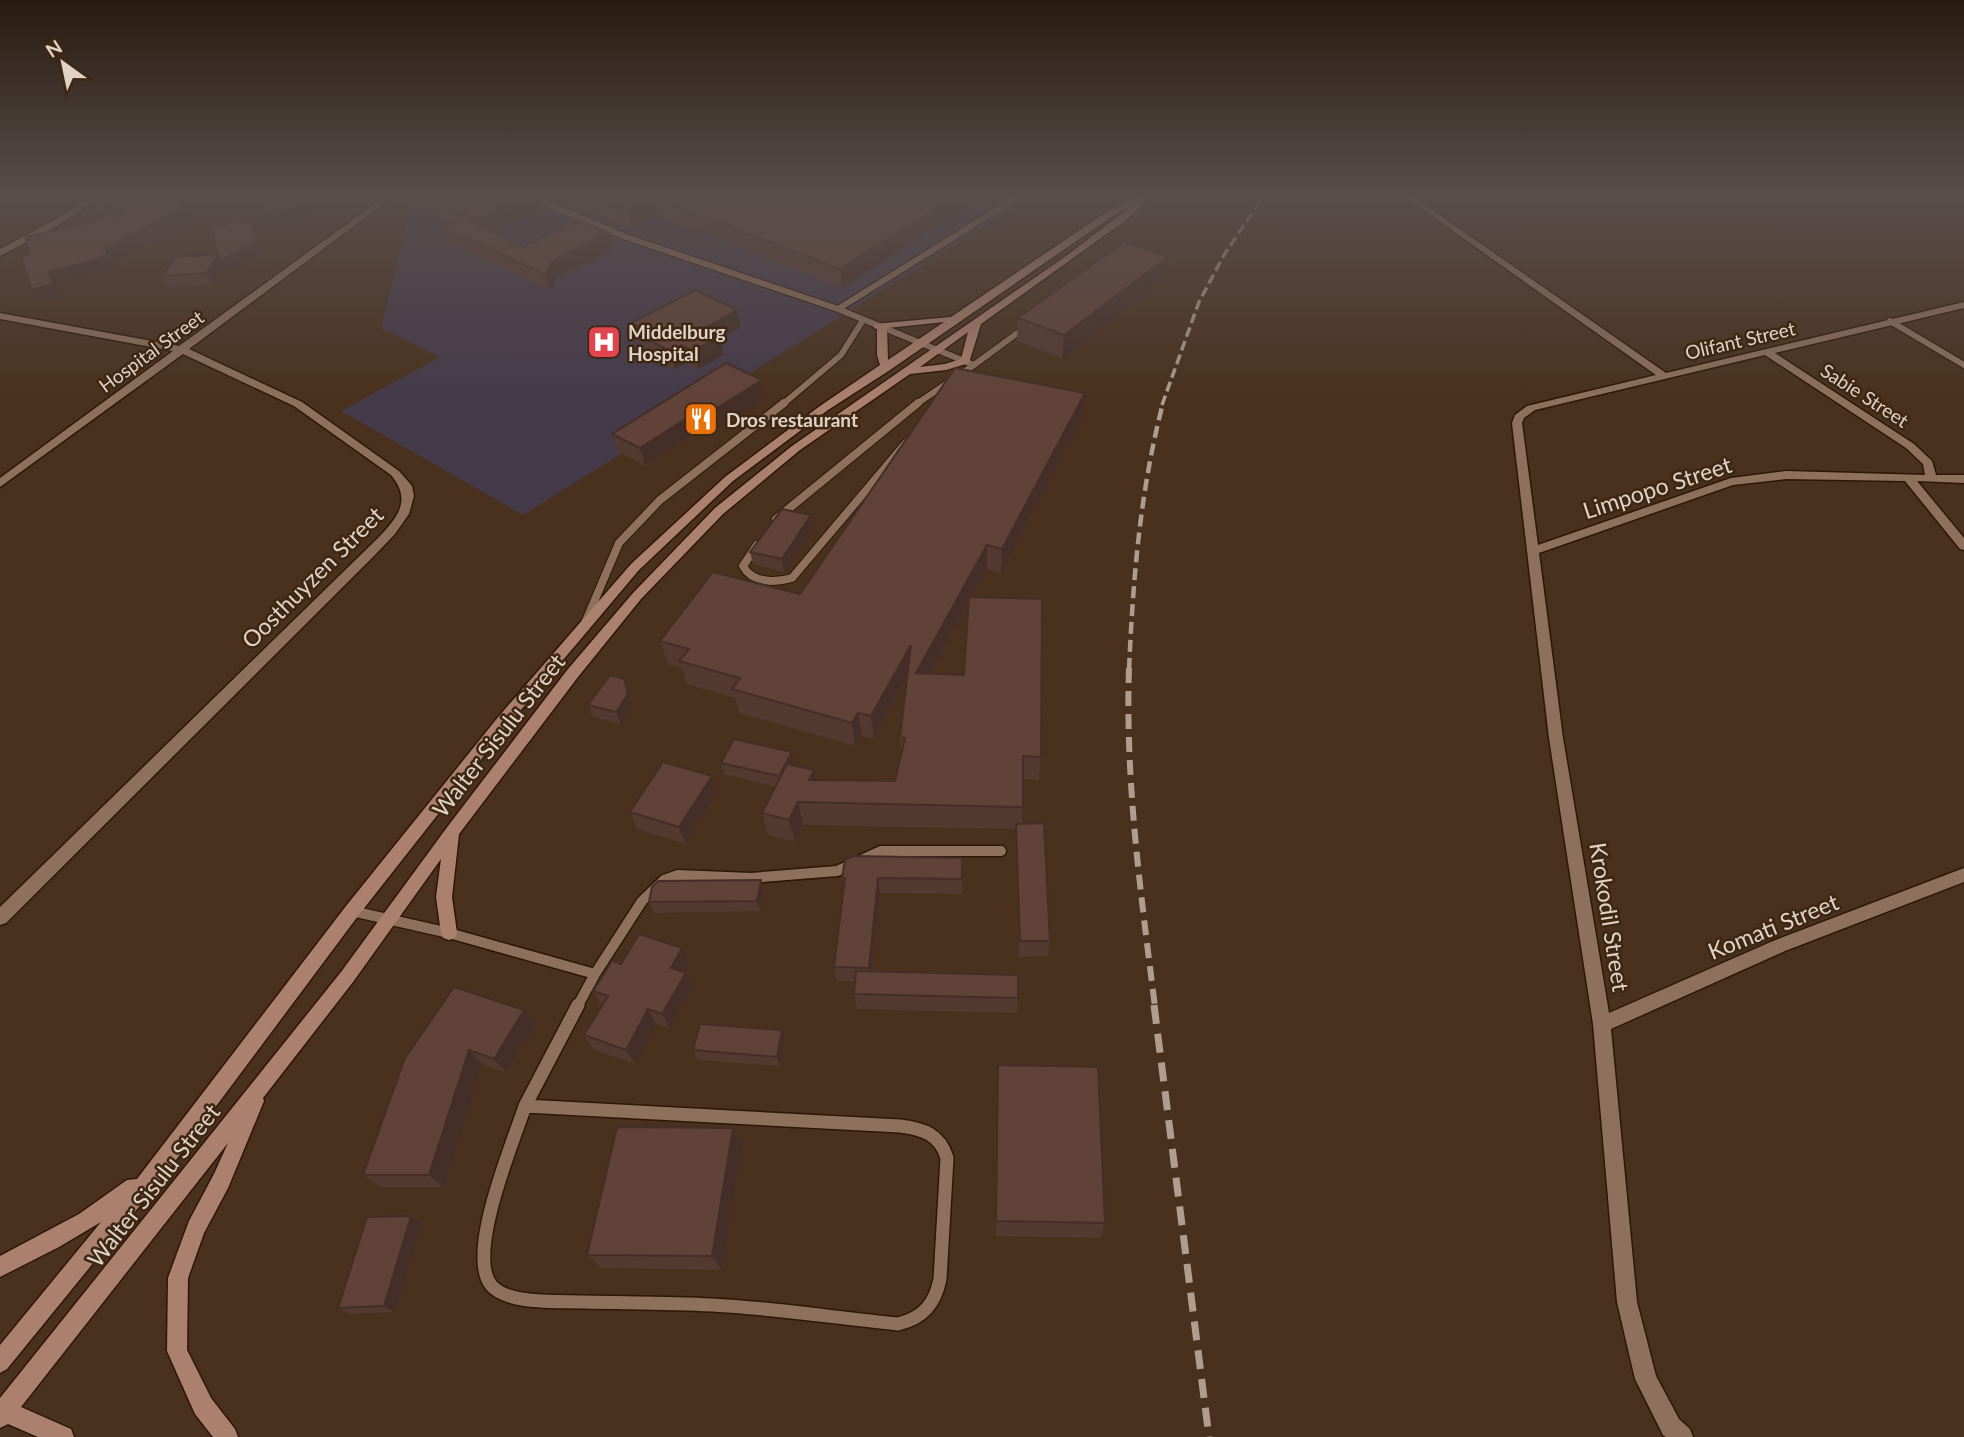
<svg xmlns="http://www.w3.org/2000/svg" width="1964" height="1437" viewBox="0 0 1964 1437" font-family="Lato,sans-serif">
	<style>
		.medical { fill: #453a4a }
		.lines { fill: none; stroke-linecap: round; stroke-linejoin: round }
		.lane-far3-casing { stroke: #2e1805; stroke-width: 8 }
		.lane-far2-casing { stroke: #2e1805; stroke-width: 10 }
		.lane-far1-casing { stroke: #2e1805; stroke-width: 13 }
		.lane-casing { stroke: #2e1805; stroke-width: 16 }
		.street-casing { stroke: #2e1805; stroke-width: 3 }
		.secondary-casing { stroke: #2e1805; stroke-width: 3 }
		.lane-far3 { stroke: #8d715c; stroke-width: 6 }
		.lane-far2 { stroke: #8d715c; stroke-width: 8 }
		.lane-far1 { stroke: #8d715c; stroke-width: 10 }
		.lane { stroke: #8d715c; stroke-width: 13 }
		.street { fill: #8d715c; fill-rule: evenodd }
		.secondary { fill: #ac806e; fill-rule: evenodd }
		.rail-far3 { stroke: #af9e8f; stroke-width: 3.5; stroke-dasharray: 10 4.5; stroke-linecap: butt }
		.rail-far2 { stroke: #af9e8f; stroke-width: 4.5; stroke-dasharray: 12 6; stroke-linecap: butt }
		.rail-far1 { stroke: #af9e8f; stroke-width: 6; stroke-dasharray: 15 8; stroke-linecap: butt }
		.rail { stroke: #af9e8f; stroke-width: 7; stroke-dasharray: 19 10; stroke-linecap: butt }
		.wall { fill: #533930; fill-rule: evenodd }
		.shaded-wall { fill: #442e27 }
		.building { fill: #614238; stroke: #442e27; stroke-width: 2 }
		.labels { text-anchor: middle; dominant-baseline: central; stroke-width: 5; stroke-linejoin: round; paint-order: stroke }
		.far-poi-label { font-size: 19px; font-weight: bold; fill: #e1d2c6; stroke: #3e2713; text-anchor: start }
		.far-street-label { font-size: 19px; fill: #e1d2c6; stroke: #3e2713 }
		.street-label { font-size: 23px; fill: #e1d2c6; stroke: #3e2713 }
	</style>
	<rect width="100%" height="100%" fill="#49311d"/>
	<path class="medical" d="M 413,197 L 1032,197 L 523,515 L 341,411 L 440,357 L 381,328 Z"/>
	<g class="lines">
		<g class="lane-far3-casing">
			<path id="lane-far3" d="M 531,197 L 626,237 L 838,309 L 974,365 L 915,405
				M 838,309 L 1018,197
				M 1890,321 L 1964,365
				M 974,365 L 1027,326
				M 782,405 L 841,355 L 863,320"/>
		</g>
		<g class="lane-far2-casing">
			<path id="lane-far2" d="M 776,519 L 918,403
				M 757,545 L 743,566 C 752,583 775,583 792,578 L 906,443
				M 585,623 L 619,543 L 660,500 L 784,403"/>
		</g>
		<g class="lane-far1-casing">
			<path id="lane-far1" d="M 352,911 L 449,933 L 595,974
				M 577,1007 L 595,974 L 642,901 L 664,880 L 678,875 L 751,878 L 837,871 L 881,851 L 1001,851"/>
		</g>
		<g class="lane-casing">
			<path id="lane" d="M 525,1106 L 900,1126 C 923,1129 940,1134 947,1158 L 940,1279 C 935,1304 923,1318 898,1324 C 836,1318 774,1308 712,1305 C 669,1303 627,1303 584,1302 C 560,1301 507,1305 491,1285 C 466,1253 513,1143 525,1106 Z
				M 525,1106 L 578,1005"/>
		</g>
		<g class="street-casing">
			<path id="street" d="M 92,197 L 101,197 L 59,225 L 0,256 L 0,249 L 53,221 Z
				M 384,197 L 393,197 L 189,349 L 302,402 L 399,471 L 406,479 L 412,486 L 414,496 L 409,514 L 395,534 L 374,556 L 6,923 L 0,925 L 0,907 L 379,537 C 398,517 412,500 391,475 L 294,406 L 183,354 L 0,487 L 0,478 L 173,351 L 0,319 L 0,313 L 179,346 Z
				M 1405,197 L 1414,197 L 1666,373 L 1964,302 L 1964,308 L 1775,353 L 1914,444 L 1932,461 L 1936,475 L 1964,475 L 1964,483 L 1917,481 L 1964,538 L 1964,550 L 1960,549 L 1905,481 L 1786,479 L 1733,485 L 1539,553 L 1563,738 L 1609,1013 L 1773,941 L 1964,868 L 1964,882 L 1785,951 L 1611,1029 L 1637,1302 L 1656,1376 L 1679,1419 L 1690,1429 L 1693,1437 L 1666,1437 L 1663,1435 L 1635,1379 L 1617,1302 L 1593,1024 L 1549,738 L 1512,423 L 1515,415 L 1527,406 L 1656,375 ZM 1765,355 L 1906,448 L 1923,464 L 1925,475 L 1786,471 L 1731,478 L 1538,545 L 1522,423 L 1524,418 L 1535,410 Z"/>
		</g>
		<g class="secondary-casing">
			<path id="secondary" d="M 1136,197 L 1151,197 L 1129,218 L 981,324 L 969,363 L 946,370 L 910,374 L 800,450 L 723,514 L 641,599 L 578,677 L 459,834 L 452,897 L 457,933 L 455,938 L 449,940 L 443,938 L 441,933 L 436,897 L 441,859 L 353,982 L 263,1098 L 264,1101 L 228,1188 L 204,1233 L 188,1278 L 187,1350 L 211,1398 L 235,1429 L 238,1437 L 213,1437 L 195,1414 L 167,1351 L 168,1278 L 189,1221 L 214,1174 L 228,1143 L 21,1407 L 71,1429 L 74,1437 L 38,1437 L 8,1424 L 0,1428 L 0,1398 L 341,972 L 448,826 L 568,669 L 633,593 L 715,508 L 792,446 L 1069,254 L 1133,205 L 1114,215 L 890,370 L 828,410 L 733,481 L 639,570 L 509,724 L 358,916 L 164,1176 L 7,1369 L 0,1373 L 0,1345 L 101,1222 L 59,1247 L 0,1277 L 0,1256 L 79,1214 L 127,1180 L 137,1179 L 346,906 L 499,716 L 631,564 L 725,477 L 820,406 L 880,365 L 877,355 L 877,329 L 874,328 L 874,324 L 951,317 L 1108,211 ZM 944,322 L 888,360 L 887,328 ZM 968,332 L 961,359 L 945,364 L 920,367 Z"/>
		</g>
		<use href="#lane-far3" class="lane-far3"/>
		<use href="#lane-far2" class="lane-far2"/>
		<use href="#lane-far1" class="lane-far1"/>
		<use href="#lane" class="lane"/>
		<use href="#street" class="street"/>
		<use href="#secondary" class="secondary"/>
		<path class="rail-far3" d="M 1162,405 L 1199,302 L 1224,255 L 1263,197"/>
		<path class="rail-far2" d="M 1129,670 C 1133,579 1140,491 1163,403"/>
		<path class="rail-far1" d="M 1129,668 C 1125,781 1141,895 1155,1007"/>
		<path class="rail" d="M 1154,1005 L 1209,1437"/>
	</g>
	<path class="wall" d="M 411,197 L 541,197 L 544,209 L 494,232 L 523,247 L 609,233 L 613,249 L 557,277 L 551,291 L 449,243 L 443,227 L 451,223 L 449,219 L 413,203 Z
		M 546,197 L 977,197 L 977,201 L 842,288 L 658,216 L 632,229 Z
		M 92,199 L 185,206 L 193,219 L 115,262 L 117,267 L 107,272 L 58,285 L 63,298 L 41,304 L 32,290 L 29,255 L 112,217 L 100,212 Z
		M 256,230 L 263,253 L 227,273 L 224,268 L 213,285 L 169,288 L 162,276 L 218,254 Z
		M 1164,280 L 1062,359 L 1017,341 L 1018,318 Z
		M 737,310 L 740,327 L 720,339 L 723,355 L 698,369 L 686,363 L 675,369 L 653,358 L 651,349 L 636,341 L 631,323 Z
		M 762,380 L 765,398 L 718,428 L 710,424 L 645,466 L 618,452 L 612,434 Z
		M 1085,393 L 1083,417 L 1001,573 L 987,569 L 972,597 L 1041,757 L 1039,780 L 1023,779 L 1022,824 L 1050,941 L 1048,956 L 1019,957 L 1016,829 L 803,825 L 795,842 L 768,835 L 762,813 L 776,787 L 724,774 L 721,763 L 792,752 L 794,764 L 793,766 L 814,770 L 815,780 L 895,781 L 901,753 L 900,737 L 907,679 L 874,739 L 862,736 L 855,746 L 739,713 L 735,698 L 687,684 L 682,668 L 668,664 L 660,641 L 800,594 ZM 969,603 L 964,675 L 931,674 Z
		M 813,528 L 784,572 L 753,564 L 750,552 Z
		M 629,691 L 633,706 L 621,724 L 593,717 L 588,705 Z
		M 717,793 L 686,844 L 637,829 L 630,812 Z
		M 962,858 L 962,894 L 880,893 L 872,971 L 1018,998 L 1017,1013 L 857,1009 L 854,994 L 855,981 L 837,981 L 834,967 L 844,887 L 842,878 Z
		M 761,880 L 764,891 L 761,911 L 654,913 L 649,902 Z
		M 621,964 L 689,964 L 684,972 L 693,988 L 670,1028 L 656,1024 L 635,1064 L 594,1050 L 584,1035 L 602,1006 L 593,991 Z
		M 524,1010 L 536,1025 L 506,1072 L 482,1064 L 444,1187 L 380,1187 L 363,1175 L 405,1058 Z
		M 785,1040 L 780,1066 L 698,1060 L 693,1050 Z
		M 998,1065 L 1105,1223 L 1101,1238 L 996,1236 Z
		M 733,1128 L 742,1145 L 722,1270 L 601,1268 L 587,1255 Z
		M 411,1216 L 422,1223 L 395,1312 L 350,1314 L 338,1308 Z"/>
	<path class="shaded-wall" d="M 309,197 L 313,197 L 315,210 L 309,211 L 310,217 L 270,225 L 265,213 Z
		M 525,197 L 541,197 L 544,209 L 482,238 L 475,219 Z
		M 955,197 L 977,197 L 977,201 L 842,288 L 840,269 Z
		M 654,198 L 658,216 L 632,229 L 628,211 Z
		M 185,206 L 193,219 L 115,262 L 117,267 L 107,272 L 58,285 L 63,298 L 41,304 L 32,290 L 49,272 L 106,249 Z
		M 250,219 L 256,230 L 263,253 L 227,273 L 224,268 L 213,285 L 206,273 L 218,255 Z
		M 609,233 L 613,249 L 557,277 L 551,291 L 546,275 L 552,261 Z
		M 1168,257 L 1164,280 L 1062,359 L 1064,335 Z
		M 737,310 L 740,327 L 720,339 L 723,355 L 698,369 L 693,351 L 703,329 Z
		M 681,345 L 686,363 L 675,369 L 671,351 Z
		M 762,380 L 765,398 L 718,428 L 714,410 Z
		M 1085,393 L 1083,417 L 1001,573 L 1002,549 Z
		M 706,406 L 710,424 L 645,466 L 640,448 Z
		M 811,515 L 813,528 L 784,572 L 782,559 Z
		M 987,545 L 987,569 L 918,697 L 916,673 Z
		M 911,645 L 912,669 L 874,739 L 871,716 Z
		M 624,679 L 633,706 L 621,724 L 616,712 Z
		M 858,713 L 862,736 L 855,746 L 852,723 Z
		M 792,752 L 794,764 L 782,788 L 779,776 Z
		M 814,770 L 818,793 L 809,780 Z
		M 712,776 L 717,793 L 686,844 L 679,827 Z
		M 798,802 L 803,825 L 795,842 L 789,820 Z
		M 878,878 L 880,893 L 871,982 L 869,968 Z
		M 761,880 L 764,891 L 761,911 L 757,901 Z
		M 682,948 L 689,964 L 678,983 L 671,968 Z
		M 686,973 L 693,988 L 670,1028 L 662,1014 Z
		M 648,1009 L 656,1024 L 635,1064 L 626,1050 Z
		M 524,1010 L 536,1025 L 506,1072 L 494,1059 Z
		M 782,1030 L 785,1040 L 780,1066 L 777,1057 Z
		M 469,1050 L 482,1064 L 444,1187 L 429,1175 Z
		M 733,1128 L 742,1145 L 722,1270 L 712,1256 Z
		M 411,1216 L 422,1223 L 395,1312 L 384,1306 Z"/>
	<path class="building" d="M 97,197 L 177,197 L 185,206 L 106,249 L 108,253 L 98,259 L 49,272 L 53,284 L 32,290 L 21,257 L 29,255 L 26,237 L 128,213 L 92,199 Z
		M 262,197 L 309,197 L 310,199 L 303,200 L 304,206 L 265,213 Z
		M 433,197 L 525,197 L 475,219 L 444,206 L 449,204 Z
		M 590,197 L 955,197 L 840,269 L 654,198 L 628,211 Z
		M 464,218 L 523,247 L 579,220 L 609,233 L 552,261 L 546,275 L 443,227 Z
		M 250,219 L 257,241 L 220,261 L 218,255 L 206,273 L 162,276 L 176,257 L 218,254 L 212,228 Z
		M 1124,242 L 1168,257 L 1064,335 L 1018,318 Z
		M 695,290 L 737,310 L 703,329 L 719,337 L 693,351 L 681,345 L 671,351 L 648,340 L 656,336 L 631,323 Z
		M 726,363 L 762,380 L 714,410 L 706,406 L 640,448 L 612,434 Z
		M 955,368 L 1085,393 L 1002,549 L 987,545 L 916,673 L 964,675 L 969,597 L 1042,599 L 1041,757 L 1023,756 L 1023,807 L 798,802 L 789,820 L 762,813 L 787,764 L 814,770 L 809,780 L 895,781 L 905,738 L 900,737 L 911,645 L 871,716 L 858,713 L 852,723 L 732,689 L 740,678 L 679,661 L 689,649 L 660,641 L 713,572 L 800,594 Z
		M 782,509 L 811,515 L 782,559 L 750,552 Z
		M 610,675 L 624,679 L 628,694 L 616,712 L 588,705 Z
		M 734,739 L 792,752 L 779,776 L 721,763 Z
		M 663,762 L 712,776 L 679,827 L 630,812 Z
		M 1044,823 L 1050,941 L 1020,941 L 1016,824 Z
		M 853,856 L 962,858 L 962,879 L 878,878 L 869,968 L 834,967 L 845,878 L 842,878 L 845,860 Z
		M 761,880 L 757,901 L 649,902 L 652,887 L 658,881 Z
		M 639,934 L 682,948 L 671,968 L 686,973 L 662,1014 L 648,1009 L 626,1050 L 584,1035 L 608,996 L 593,991 L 612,961 L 621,964 Z
		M 856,971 L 1018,975 L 1018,998 L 854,994 Z
		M 454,987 L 524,1010 L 494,1059 L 469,1050 L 429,1175 L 363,1175 L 405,1058 Z
		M 700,1024 L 782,1030 L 777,1057 L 693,1050 Z
		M 998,1065 L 1098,1067 L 1105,1223 L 996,1221 Z
		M 617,1127 L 733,1128 L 712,1256 L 587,1255 Z
		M 411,1216 L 384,1306 L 338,1308 L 367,1217 Z"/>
	<linearGradient id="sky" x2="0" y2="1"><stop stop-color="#281b10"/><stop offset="0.49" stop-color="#594e4c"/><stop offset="1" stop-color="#594e4c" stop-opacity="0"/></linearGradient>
	<rect width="1964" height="398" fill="url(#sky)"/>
	<defs>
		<g id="hospital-square" transform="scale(1.75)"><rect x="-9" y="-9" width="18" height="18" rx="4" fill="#e0444e" stroke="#3e2713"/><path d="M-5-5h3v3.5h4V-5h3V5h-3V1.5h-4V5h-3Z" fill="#fff"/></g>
		<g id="restaurant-square" transform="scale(1.75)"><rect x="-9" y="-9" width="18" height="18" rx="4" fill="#e8710a" stroke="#3e2713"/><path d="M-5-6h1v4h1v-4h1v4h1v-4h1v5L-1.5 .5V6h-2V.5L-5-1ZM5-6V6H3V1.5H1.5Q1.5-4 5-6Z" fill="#fff"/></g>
	</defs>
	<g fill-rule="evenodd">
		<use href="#hospital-square" x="604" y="342"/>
		<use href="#restaurant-square" x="701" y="419"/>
	</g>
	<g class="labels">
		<g class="far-poi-label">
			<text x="628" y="331">Middelburg<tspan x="628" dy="22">Hospital</tspan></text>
			<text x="726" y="419">Dros restaurant</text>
		</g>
		<g class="far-street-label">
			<text transform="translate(1740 340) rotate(-13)">Olifant Street</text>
			<text transform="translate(151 351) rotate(-36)">Hospital Street</text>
			<text transform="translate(1865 395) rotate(33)">Sabie Street</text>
		</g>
		<g class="street-label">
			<text transform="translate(1657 487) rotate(-18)">Limpopo Street</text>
			<text transform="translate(312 577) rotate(-45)">Oosthuyzen Street</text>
			<text transform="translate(498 735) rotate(-52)">Walter Sisulu Street</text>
			<text transform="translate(1610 917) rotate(81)">Krokodil Street</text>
			<text transform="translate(1773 926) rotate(-22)">Komati Street</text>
			<text transform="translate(153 1185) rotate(-52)">Walter Sisulu Street</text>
		</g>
	</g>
	<g transform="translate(63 63) rotate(327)" stroke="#3e2713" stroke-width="5" paint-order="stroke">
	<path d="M0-5L12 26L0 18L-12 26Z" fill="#e1d2c6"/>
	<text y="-10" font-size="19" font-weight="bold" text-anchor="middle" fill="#e1d2c6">N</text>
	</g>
</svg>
